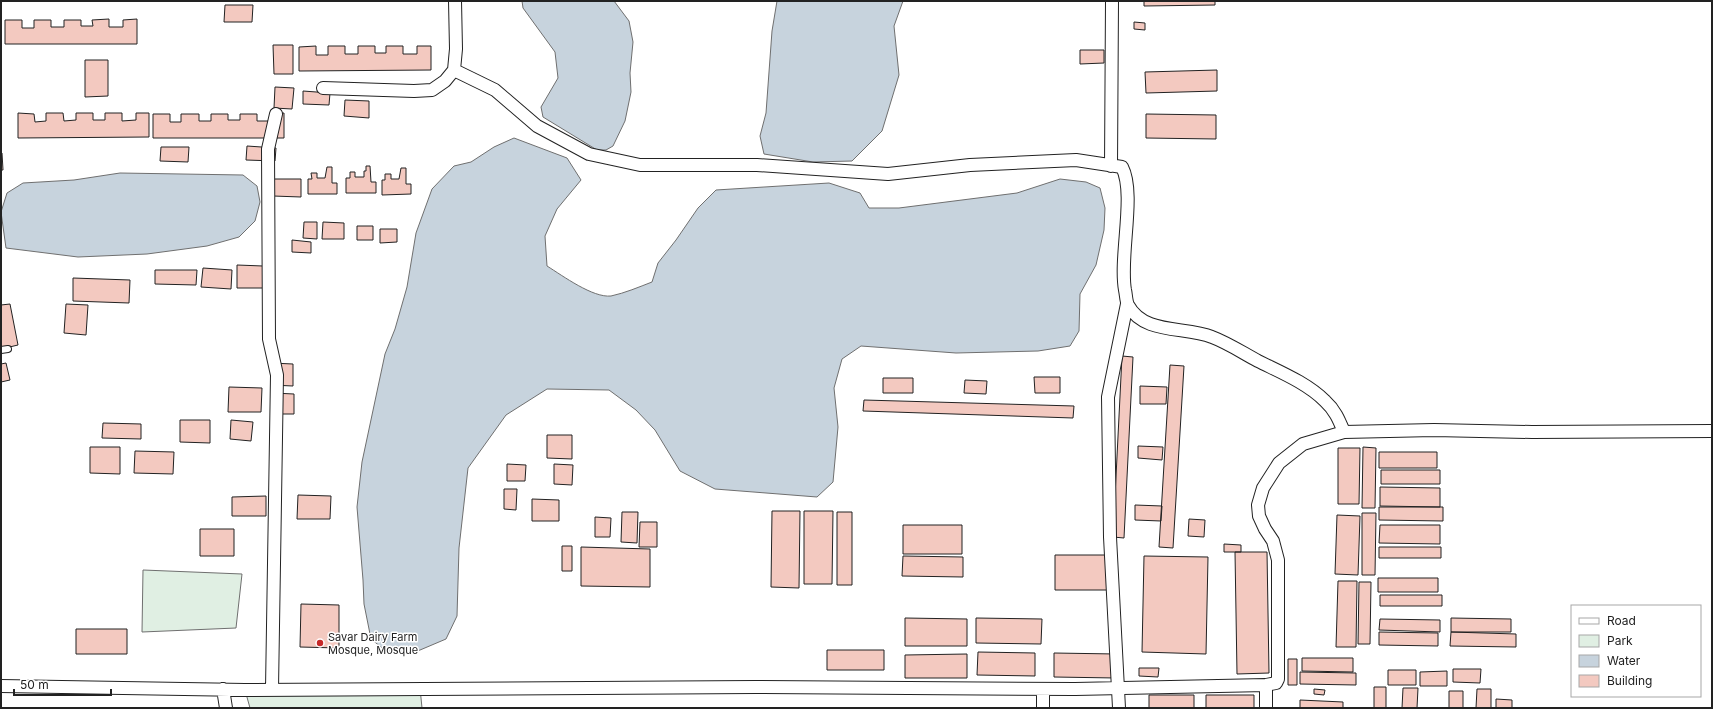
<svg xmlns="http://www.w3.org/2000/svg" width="1713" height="709" viewBox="0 0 1713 709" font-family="Inter,sans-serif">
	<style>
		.green { fill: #e0efe3; stroke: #6f6f6f }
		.water { fill: #c7d3dd; stroke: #6f6f6f }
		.building { fill: #f3c9c0; stroke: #222 }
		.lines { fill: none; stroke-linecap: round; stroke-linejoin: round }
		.service-casing { stroke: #222; stroke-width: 8 }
		.minor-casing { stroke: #222; stroke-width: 14 }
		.service { stroke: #fff; stroke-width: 6 }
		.minor { stroke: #fff; stroke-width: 12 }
		.poi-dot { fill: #c62828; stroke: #fff; stroke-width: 1.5 }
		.labels { text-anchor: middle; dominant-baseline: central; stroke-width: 3; stroke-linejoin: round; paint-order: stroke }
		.poi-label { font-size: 11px; fill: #222; stroke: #fff; text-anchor: start }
	</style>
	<rect width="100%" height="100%" fill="#fff"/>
	<path class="green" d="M 143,570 L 242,574 L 236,628 L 142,632 Z
		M 420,688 L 422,708 L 250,708 L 245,690 Z"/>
	<path class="water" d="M 522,1 L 614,1 L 629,21 L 633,42 L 630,73 L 631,92 L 625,121 L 613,146 L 606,150 L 597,150 L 543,117 L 541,107 L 558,78 L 555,52 L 523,8 Z
		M 777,1 L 903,1 L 894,26 L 899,75 L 882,131 L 852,161 L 813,162 L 764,154 L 760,136 L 766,113 L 772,31 Z
		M 514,138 L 567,158 L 581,180 L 557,209 L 545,236 L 547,266 C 563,276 593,298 611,296 C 625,293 639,287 652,282 L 658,263 L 676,240 L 698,208 L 716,190 L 829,183 L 860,193 L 869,208 L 899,208 L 1017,193 L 1060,179 L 1086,182 L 1100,188 L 1105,208 L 1104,230 L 1096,265 L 1080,294 L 1079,331 L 1070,346 L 1038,351 L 956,353 L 861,346 L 842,359 L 834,388 L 838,427 L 833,482 L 817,497 L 715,489 L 680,471 L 655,430 L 636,410 L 609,390 L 547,389 L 506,415 L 468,468 L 459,548 L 457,616 L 446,639 L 413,653 L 386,651 L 371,639 L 364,604 L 363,580 L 357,507 L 362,462 L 385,354 L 395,329 L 407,287 L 416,233 L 432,189 L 454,166 L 471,162 L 494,147 Z
		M 120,173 L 243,175 L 257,186 L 260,202 L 255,221 L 239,237 L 207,246 L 147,254 L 78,257 L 6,248 L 1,212 L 7,193 L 23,183 L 74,180 Z"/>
	<path class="building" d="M 1144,1 L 1215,1 L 1215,5 L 1144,6 Z
		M 225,5 L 253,5 L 252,22 L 224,22 Z
		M 109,19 L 109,27 L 123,27 L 123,20 L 137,19 L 137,44 L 5,44 L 5,20 L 22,20 L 22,28 L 34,28 L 34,20 L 51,20 L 51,27 L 64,27 L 64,20 L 81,20 L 81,26 L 93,26 L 92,20 Z
		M 1134,22 L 1145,23 L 1145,30 L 1134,29 Z
		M 273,45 L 293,45 L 293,74 L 274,74 Z
		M 316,46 L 316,55 L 328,55 L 328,46 L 345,46 L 345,54 L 358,54 L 358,46 L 375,46 L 375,53 L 386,53 L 386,46 L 403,46 L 403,54 L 417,54 L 417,46 L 431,46 L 431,70 L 299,71 L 299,47 Z
		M 1080,50 L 1104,50 L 1104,63 L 1080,64 Z
		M 85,60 L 108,60 L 108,96 L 85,97 Z
		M 1217,70 L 1217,91 L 1146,93 L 1145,72 Z
		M 275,87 L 294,88 L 292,109 L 274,108 Z
		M 303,91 L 330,93 L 329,105 L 303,104 Z
		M 345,100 L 369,101 L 369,118 L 344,116 Z
		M 18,113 L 34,114 L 35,122 L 46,121 L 46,113 L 63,113 L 64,121 L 76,120 L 76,113 L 93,113 L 93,120 L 105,120 L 105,113 L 122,113 L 122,121 L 136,120 L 136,113 L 149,113 L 149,137 L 18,138 Z
		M 284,113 L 284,138 L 153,138 L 153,114 L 170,114 L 170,122 L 181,122 L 181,114 L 199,114 L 199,121 L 211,121 L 211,114 L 228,114 L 228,120 L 240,120 L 240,114 L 257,114 L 257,121 L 271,121 L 271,114 Z
		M 1146,114 L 1216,115 L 1216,139 L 1146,138 Z
		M 247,146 L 276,148 L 275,161 L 246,160 Z
		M 161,147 L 189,147 L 188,162 L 160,161 Z
		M 1,153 L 2,153 L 3,170 L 1,170 Z
		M 366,166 L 370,166 L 371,182 L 376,182 L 376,193 L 346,193 L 346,178 L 350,178 L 350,172 L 355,172 L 355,177 L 364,177 L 364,171 L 366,171 Z
		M 327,167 L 332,167 L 332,183 L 337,183 L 337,194 L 308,194 L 308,179 L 312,179 L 311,173 L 317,173 L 317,178 L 325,178 Z
		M 401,168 L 406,168 L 406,184 L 411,184 L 411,194 L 382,195 L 382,180 L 385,180 L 385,174 L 391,174 L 391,179 L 399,179 Z
		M 273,179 L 301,179 L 301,197 L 273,196 Z
		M 304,222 L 317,222 L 317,239 L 303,238 Z
		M 323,222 L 344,223 L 344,239 L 322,239 Z
		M 357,226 L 373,226 L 373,240 L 357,240 Z
		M 380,229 L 397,229 L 397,242 L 380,243 Z
		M 292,240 L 311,242 L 311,253 L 292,252 Z
		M 237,265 L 263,266 L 263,288 L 237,288 Z
		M 203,268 L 232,270 L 231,289 L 201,287 Z
		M 155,270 L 197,270 L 196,285 L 155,284 Z
		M 73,278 L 130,280 L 129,303 L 73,301 Z
		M 10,304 L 18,345 L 1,349 L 1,305 Z
		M 66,304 L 88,305 L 86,335 L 64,333 Z
		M 1122,356 L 1133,357 L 1124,538 L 1113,537 Z
		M 6,363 L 10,380 L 1,382 L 1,364 Z
		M 271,363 L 293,364 L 293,386 L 271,385 Z
		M 1170,365 L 1184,366 L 1173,548 L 1159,547 Z
		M 1034,377 L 1060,377 L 1060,393 L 1035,393 Z
		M 883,378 L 913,378 L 913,393 L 883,393 Z
		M 965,380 L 987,381 L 986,394 L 964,393 Z
		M 1140,386 L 1167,387 L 1166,404 L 1140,404 Z
		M 229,387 L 262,388 L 261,412 L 228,412 Z
		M 273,393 L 294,394 L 294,414 L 273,414 Z
		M 864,400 L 1074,406 L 1073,418 L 863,411 Z
		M 180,420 L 210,420 L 210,443 L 180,442 Z
		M 231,420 L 253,422 L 251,441 L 230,439 Z
		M 103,423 L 141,424 L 141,439 L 102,438 Z
		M 547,435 L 572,435 L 572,459 L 547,458 Z
		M 1138,446 L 1163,447 L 1162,460 L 1138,458 Z
		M 90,447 L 120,447 L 120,474 L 90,473 Z
		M 1363,447 L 1376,448 L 1375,508 L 1362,508 Z
		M 1338,448 L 1360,448 L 1359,504 L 1338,504 Z
		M 135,451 L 174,452 L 173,474 L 134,473 Z
		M 1379,452 L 1437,452 L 1437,468 L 1379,468 Z
		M 507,464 L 526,465 L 525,481 L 507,481 Z
		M 554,464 L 573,465 L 572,485 L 554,484 Z
		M 1381,470 L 1440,470 L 1440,484 L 1381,484 Z
		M 1380,487 L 1440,488 L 1440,507 L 1380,506 Z
		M 504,489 L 517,489 L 516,510 L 504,509 Z
		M 298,495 L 331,496 L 330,519 L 297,519 Z
		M 266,496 L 266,516 L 232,516 L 232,497 Z
		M 532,499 L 559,500 L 559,521 L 532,521 Z
		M 1135,505 L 1162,506 L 1161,521 L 1135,520 Z
		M 1379,507 L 1443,507 L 1443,521 L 1379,520 Z
		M 772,511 L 800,511 L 799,588 L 771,587 Z
		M 804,511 L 833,511 L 832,584 L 804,584 Z
		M 622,512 L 638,512 L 637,543 L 621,542 Z
		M 837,512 L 852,512 L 852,585 L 837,585 Z
		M 1362,513 L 1376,513 L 1375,575 L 1362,575 Z
		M 1337,515 L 1360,516 L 1358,575 L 1335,574 Z
		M 595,517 L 611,518 L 610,537 L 595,537 Z
		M 1189,519 L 1205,520 L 1204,537 L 1188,536 Z
		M 640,522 L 657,522 L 657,547 L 639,547 Z
		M 903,525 L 962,525 L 962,554 L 903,554 Z
		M 1380,525 L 1440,525 L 1440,544 L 1379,543 Z
		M 200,529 L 234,529 L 234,556 L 200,556 Z
		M 1224,544 L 1241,545 L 1241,552 L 1224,552 Z
		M 562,546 L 572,546 L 572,571 L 562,571 Z
		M 581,547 L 650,549 L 650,587 L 581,586 Z
		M 1379,547 L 1441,547 L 1441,558 L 1379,558 Z
		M 1235,552 L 1267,552 L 1269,673 L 1237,674 Z
		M 1055,555 L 1114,555 L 1114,590 L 1055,590 Z
		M 903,556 L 963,557 L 963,577 L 902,576 Z
		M 1144,556 L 1208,557 L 1206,654 L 1142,652 Z
		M 1378,578 L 1438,578 L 1438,592 L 1378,592 Z
		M 1338,581 L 1357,581 L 1356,647 L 1336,647 Z
		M 1359,582 L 1371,582 L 1370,644 L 1358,644 Z
		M 1380,595 L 1442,595 L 1442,606 L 1380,606 Z
		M 301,604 L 339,605 L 339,648 L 300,647 Z
		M 905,618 L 967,619 L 967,646 L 905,646 Z
		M 976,618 L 1042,619 L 1041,644 L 976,643 Z
		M 1451,618 L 1511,619 L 1511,632 L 1451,632 Z
		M 1380,619 L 1440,620 L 1440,632 L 1379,630 Z
		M 76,629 L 127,629 L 127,654 L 76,654 Z
		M 1379,632 L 1438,633 L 1438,646 L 1379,645 Z
		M 1451,632 L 1516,634 L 1516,647 L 1450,646 Z
		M 827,650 L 884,650 L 884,670 L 827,670 Z
		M 978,652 L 1035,653 L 1035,676 L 977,675 Z
		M 1054,653 L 1116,654 L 1116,678 L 1054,677 Z
		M 967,654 L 967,678 L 905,678 L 905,655 Z
		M 1302,658 L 1353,658 L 1353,672 L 1302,671 Z
		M 1288,659 L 1297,659 L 1297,685 L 1288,685 Z
		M 1139,668 L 1159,668 L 1158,677 L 1139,676 Z
		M 1453,669 L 1481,669 L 1480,683 L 1453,682 Z
		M 1388,670 L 1416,670 L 1416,685 L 1388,685 Z
		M 1447,671 L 1447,686 L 1420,686 L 1420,672 Z
		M 1300,672 L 1356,673 L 1356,685 L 1300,684 Z
		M 1374,687 L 1386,687 L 1386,708 L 1374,708 Z
		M 1403,688 L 1418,688 L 1417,708 L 1402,708 Z
		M 1314,689 L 1325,690 L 1324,695 L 1314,694 Z
		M 1477,689 L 1491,689 L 1491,708 L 1476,708 Z
		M 1449,691 L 1463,691 L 1463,708 L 1449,708 Z
		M 1149,695 L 1194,695 L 1194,708 L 1149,708 Z
		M 1206,695 L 1254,695 L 1254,708 L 1206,708 Z
		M 1496,699 L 1512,700 L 1512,708 L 1496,708 Z
		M 1300,700 L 1343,702 L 1343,708 L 1300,708 Z"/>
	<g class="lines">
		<g class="service-casing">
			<path id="service" d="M 1,350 L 8,349"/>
		</g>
		<g class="minor-casing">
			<path id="minor" d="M 454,70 L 495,90 L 537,126 L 589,154 L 640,165 L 757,165 L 888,174 L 970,165 L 1076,160 L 1122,167 C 1136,194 1119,256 1125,290 C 1126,294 1126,301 1128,305 C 1144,335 1185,326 1212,337 C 1228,343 1243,353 1258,361 C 1280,372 1307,383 1325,401 C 1335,410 1339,420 1344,432
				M 323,88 L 414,91 L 432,90 L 445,81 L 454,70 L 456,49 L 455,1
				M 1111,166 L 1112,1
				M 1,686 L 245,690 L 755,687 L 1075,689 L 1266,685 L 1276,683 L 1278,679 L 1278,560 L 1273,541 L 1265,529 L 1259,516 L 1258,505 L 1263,488 L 1279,463 L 1303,444 L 1344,432 L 1434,430 L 1532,432 L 1712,431
				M 223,689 L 226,708
				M 272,689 L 277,375 L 269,339 L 268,149 L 276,114
				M 1043,708 L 1043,689
				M 1119,708 L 1110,537 L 1108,397 L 1127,304
				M 1266,708 L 1266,685"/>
		</g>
		<use href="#service" class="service"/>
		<use href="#minor" class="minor"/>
	</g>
	<circle class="poi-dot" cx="320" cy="643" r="4"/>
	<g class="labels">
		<g class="poi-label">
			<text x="328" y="637">Savar Dairy Farm<tspan x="328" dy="13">Mosque, Mosque</tspan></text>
		</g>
	</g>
	<rect width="1713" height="709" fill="none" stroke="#222222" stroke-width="4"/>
	<rect x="1571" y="605" width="130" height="92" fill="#ffffff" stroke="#a7a7a7"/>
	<rect x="1579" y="618" width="20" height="6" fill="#ffffff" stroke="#a7a7a7"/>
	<text x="1607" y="625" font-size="12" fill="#222222">Road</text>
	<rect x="1579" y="635" width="20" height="12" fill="#e0efe3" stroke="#a7a7a7"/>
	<text x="1607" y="645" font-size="12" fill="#222222">Park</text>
	<rect x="1579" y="655" width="20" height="12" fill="#c7d3dd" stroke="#a7a7a7"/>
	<text x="1607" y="665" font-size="12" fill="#222222">Water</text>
	<rect x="1579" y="675" width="20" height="12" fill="#f3c9c0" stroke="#a7a7a7"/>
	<text x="1607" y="685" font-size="12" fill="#222222">Building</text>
	<path d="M14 689v6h97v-6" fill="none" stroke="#222222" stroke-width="2"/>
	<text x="20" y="689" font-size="12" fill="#222222" stroke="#ffffff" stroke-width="3" paint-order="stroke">50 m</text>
</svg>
